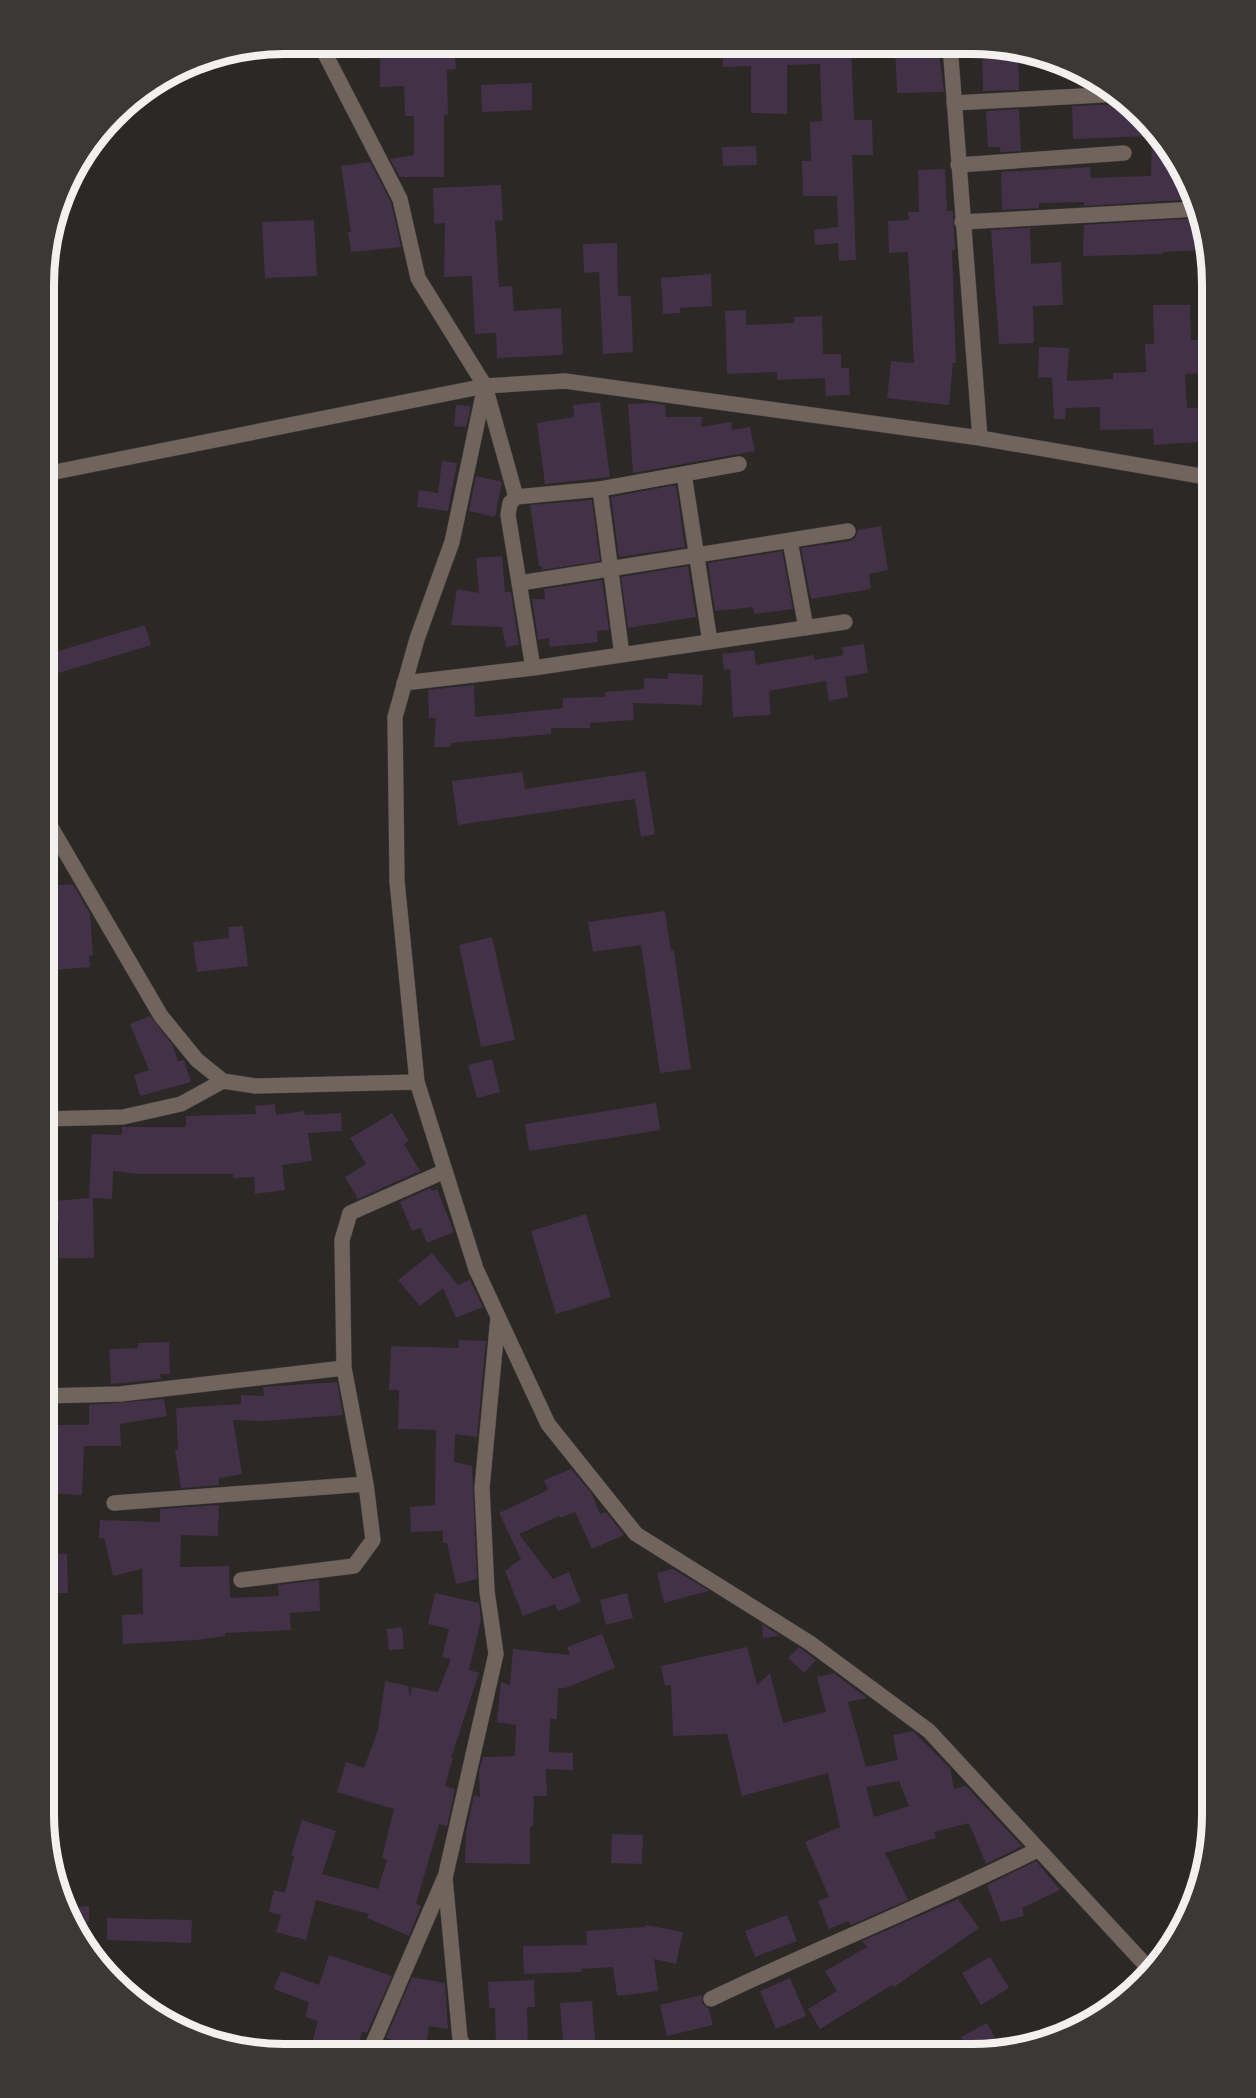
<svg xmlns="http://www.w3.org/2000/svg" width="1256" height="2098" viewBox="0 0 1256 2098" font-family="'PT Sans',sans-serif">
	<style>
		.building { fill: #433148; fill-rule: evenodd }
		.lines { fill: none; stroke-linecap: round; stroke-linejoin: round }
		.minor-casing { stroke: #474442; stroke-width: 16 }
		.tertiary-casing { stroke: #474442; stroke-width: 16 }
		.minor { stroke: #71645d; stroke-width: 15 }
		.tertiary { stroke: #71645d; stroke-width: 15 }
		.rim { fill: none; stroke: #f3f1f0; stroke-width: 8 }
	</style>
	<rect width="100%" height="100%" fill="#2b2826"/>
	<path class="building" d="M 358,44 L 413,44 L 413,48 L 454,46 L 456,69 L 447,70 L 448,114 L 444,115 L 444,177 L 400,177 L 390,159 L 414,155 L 414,116 L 405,116 L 404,86 L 380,87 L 380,58 L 359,59 Z
		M 722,45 L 851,45 L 854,120 L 872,120 L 873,155 L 852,155 L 856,260 L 839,261 L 838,243 L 815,245 L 814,230 L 838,227 L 837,196 L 803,196 L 802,161 L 811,161 L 810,122 L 822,121 L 820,64 L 787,65 L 787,114 L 751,113 L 751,66 L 723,67 Z
		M 895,45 L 938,45 L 944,92 L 897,93 Z
		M 982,46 L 1004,46 L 1018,49 L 1019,90 L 983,91 Z
		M 532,83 L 532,110 L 482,112 L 481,85 Z
		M 1126,100 L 1163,138 L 1194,192 L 1196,199 L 1084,206 L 1084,202 L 1039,203 L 1039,208 L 1002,210 L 1001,172 L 1090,167 L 1091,178 L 1151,176 L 1152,136 L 1073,139 L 1072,106 L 1120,104 Z
		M 1019,109 L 1021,151 L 1000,152 L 1000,147 L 988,147 L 986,111 Z
		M 756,146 L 757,165 L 723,166 L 722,147 Z
		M 370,162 L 391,202 L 401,247 L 351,252 L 348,232 L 351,232 L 341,166 Z
		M 945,169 L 947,211 L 953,211 L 955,250 L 952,250 L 956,363 L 953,363 L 949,405 L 887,398 L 891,361 L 914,363 L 908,252 L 889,253 L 888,221 L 909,220 L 908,212 L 919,212 L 918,170 Z
		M 501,185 L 503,220 L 495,221 L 499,287 L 512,286 L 514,311 L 561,308 L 563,355 L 497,358 L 496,333 L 475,334 L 472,276 L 444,277 L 445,223 L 434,224 L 433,188 Z
		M 1200,218 L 1206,250 L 1163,252 L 1163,254 L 1083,256 L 1084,225 Z
		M 314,220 L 317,276 L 265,278 L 262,222 Z
		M 1040,227 L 1030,229 L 1031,264 L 1061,262 L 1063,305 L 1033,306 L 1034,343 L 999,344 L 991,230 Z
		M 617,243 L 618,296 L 631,296 L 633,352 L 603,354 L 599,272 L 584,273 L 583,244 Z
		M 711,274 L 712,306 L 680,308 L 680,313 L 663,314 L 661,278 Z
		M 1153,305 L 1190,305 L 1191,340 L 1212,340 L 1212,373 L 1185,374 L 1187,408 L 1212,407 L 1212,441 L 1154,445 L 1153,429 L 1100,430 L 1100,407 L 1066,408 L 1065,419 L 1054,419 L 1052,378 L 1038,377 L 1039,347 L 1069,348 L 1067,381 L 1113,379 L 1113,373 L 1146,372 L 1145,344 L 1154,344 Z
		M 746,310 L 746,325 L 794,323 L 794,317 L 822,316 L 823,354 L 841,354 L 841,368 L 849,368 L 850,395 L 826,396 L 825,378 L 777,380 L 777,372 L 727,374 L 725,311 Z
		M 600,402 L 610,477 L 545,484 L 537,423 L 574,417 L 573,405 Z
		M 651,403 L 665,405 L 666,417 L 702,417 L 701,427 L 731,422 L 732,430 L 750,427 L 755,451 L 633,473 L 628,404 Z
		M 456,405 L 471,406 L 466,427 L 454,426 Z
		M 442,461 L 457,463 L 448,511 L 417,507 L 419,490 L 438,493 Z
		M 476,476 L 502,482 L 495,517 L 469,511 Z
		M 676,485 L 685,547 L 619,557 L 611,497 Z
		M 592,500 L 600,561 L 542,570 L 542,566 L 539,566 L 530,505 Z
		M 881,526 L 888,570 L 869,574 L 871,589 L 811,599 L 801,548 L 850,541 L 855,538 L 858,530 Z
		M 782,551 L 793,609 L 754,614 L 753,607 L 715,611 L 708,563 Z
		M 502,556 L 505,592 L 511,592 L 519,645 L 506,647 L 502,627 L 451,625 L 457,589 L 479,593 L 476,558 Z
		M 688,566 L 696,617 L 628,628 L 621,577 Z
		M 602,580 L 609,630 L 597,631 L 598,642 L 550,647 L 549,638 L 538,640 L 532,599 L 545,599 L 544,589 Z
		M 145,625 L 151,645 L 45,677 L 45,655 Z
		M 864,644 L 868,673 L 845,677 L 848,697 L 829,701 L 826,681 L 769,691 L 771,715 L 733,717 L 730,669 L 724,670 L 722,654 L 754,650 L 756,665 L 814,655 L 814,660 L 843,655 L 842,647 Z
		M 668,673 L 703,675 L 702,705 L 633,703 L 634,720 L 590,723 L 590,728 L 551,728 L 551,734 L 451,743 L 450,747 L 434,747 L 436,718 L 429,718 L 428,690 L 474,685 L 475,717 L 563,708 L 563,698 L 605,697 L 605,692 L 644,689 L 644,678 L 668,679 Z
		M 645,771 L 655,834 L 641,837 L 635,799 L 458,825 L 452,781 L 522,772 L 525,789 Z
		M 73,884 L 90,914 L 93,955 L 89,956 L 90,967 L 53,970 L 47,886 Z
		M 665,911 L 671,951 L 674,951 L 691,1069 L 660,1073 L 641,945 L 593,952 L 588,922 Z
		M 243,926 L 248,966 L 197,972 L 193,942 L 229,938 L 228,927 Z
		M 492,937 L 515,1040 L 481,1047 L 459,945 Z
		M 150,1016 L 172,1044 L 178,1061 L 184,1060 L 191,1082 L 140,1096 L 134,1075 L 149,1070 L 130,1024 Z
		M 492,1059 L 500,1092 L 477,1098 L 468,1065 Z
		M 656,1103 L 660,1130 L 529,1151 L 525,1124 Z
		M 275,1104 L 276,1115 L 304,1111 L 305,1115 L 341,1113 L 342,1131 L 308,1133 L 312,1161 L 282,1165 L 285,1190 L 255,1194 L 254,1177 L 233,1178 L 233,1174 L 139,1174 L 113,1171 L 112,1199 L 93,1198 L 94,1258 L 59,1258 L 59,1221 L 56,1221 L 55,1201 L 89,1198 L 92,1134 L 122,1135 L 122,1127 L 186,1127 L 186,1116 L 256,1114 L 255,1106 Z
		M 392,1113 L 409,1141 L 404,1144 L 420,1171 L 358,1199 L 345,1177 L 366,1164 L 350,1138 Z
		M 430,1188 L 432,1191 L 437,1189 L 454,1232 L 427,1243 L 421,1228 L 412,1231 L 400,1202 Z
		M 586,1214 L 611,1297 L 556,1314 L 531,1231 Z
		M 432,1253 L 458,1285 L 470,1280 L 483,1307 L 456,1318 L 443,1288 L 420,1306 L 398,1280 Z
		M 459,1340 L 486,1341 L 477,1437 L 455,1434 L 454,1462 L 472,1466 L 477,1579 L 456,1584 L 447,1543 L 443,1543 L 443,1531 L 411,1532 L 410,1507 L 435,1505 L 436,1430 L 398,1429 L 399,1390 L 389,1390 L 391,1346 L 459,1348 Z
		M 169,1342 L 170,1374 L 160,1374 L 161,1379 L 111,1384 L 109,1349 L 138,1348 L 138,1343 Z
		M 337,1382 L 343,1415 L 265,1421 L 233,1420 L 242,1474 L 219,1478 L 219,1485 L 181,1488 L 175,1450 L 178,1450 L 176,1408 L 241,1404 L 241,1395 L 264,1396 L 263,1387 Z
		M 164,1399 L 167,1416 L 120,1424 L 121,1446 L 84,1446 L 82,1495 L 44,1493 L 44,1462 L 52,1463 L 52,1425 L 89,1425 L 89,1405 Z
		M 571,1469 L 592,1494 L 600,1514 L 606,1512 L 624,1535 L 592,1549 L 575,1512 L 560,1518 L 559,1516 L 519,1534 L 553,1579 L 569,1572 L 581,1602 L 558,1611 L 555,1604 L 523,1616 L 505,1571 L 521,1559 L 499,1513 L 548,1490 L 544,1480 Z
		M 219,1505 L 218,1536 L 181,1535 L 180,1567 L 229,1566 L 230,1598 L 279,1596 L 278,1585 L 319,1580 L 320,1611 L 290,1613 L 291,1630 L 225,1633 L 225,1636 L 196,1640 L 123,1644 L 122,1615 L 143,1614 L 142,1569 L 113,1576 L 104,1538 L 99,1538 L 100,1520 L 160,1522 L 160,1509 Z
		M 44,1554 L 67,1554 L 68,1593 L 44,1593 Z
		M 673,1569 L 708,1590 L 708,1591 L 664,1603 L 657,1573 Z
		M 435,1593 L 479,1603 L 481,1620 L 469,1670 L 479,1673 L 451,1758 L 453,1758 L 445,1786 L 455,1789 L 447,1826 L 439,1824 L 416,1904 L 421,1906 L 409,1936 L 367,1918 L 369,1914 L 316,1900 L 306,1940 L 276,1932 L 281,1915 L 269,1912 L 274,1890 L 285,1893 L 294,1856 L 291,1855 L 302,1820 L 336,1831 L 322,1874 L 378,1889 L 387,1860 L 382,1858 L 394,1809 L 337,1792 L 346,1762 L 364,1768 L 378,1730 L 385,1681 L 408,1686 L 410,1698 L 412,1687 L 438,1692 L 451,1659 L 442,1657 L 449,1629 L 428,1624 Z
		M 627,1593 L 633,1618 L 606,1625 L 600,1600 Z
		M 762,1624 L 780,1636 L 763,1638 Z
		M 402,1627 L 404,1649 L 389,1650 L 387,1629 Z
		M 602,1634 L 615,1668 L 565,1688 L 558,1688 L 557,1719 L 550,1719 L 549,1752 L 573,1753 L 573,1770 L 546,1769 L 547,1796 L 534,1796 L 533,1827 L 530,1827 L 530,1864 L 465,1863 L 466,1832 L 474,1795 L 480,1797 L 479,1771 L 483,1757 L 515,1756 L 516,1725 L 497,1722 L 501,1682 L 510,1685 L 513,1649 L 570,1655 L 567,1647 Z
		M 747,1647 L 757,1685 L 770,1673 L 783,1723 L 826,1712 L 817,1677 L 834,1673 L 867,1698 L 848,1702 L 866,1767 L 898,1760 L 893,1735 L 913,1731 L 950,1768 L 954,1789 L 966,1786 L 1022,1846 L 986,1864 L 969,1823 L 934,1832 L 936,1838 L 885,1853 L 908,1900 L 851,1925 L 849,1921 L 829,1929 L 818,1901 L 829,1897 L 805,1842 L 840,1827 L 828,1773 L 742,1796 L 727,1734 L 673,1736 L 671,1685 L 665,1686 L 661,1666 ZM 899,1781 L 909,1806 L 874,1817 L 866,1787 Z
		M 799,1647 L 816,1660 L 804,1673 L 788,1658 Z
		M 612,1834 L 643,1835 L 642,1864 L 611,1863 Z
		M 1036,1861 L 1060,1890 L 1022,1908 L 1024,1916 L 1001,1922 L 987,1885 Z
		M 958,1899 L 979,1928 L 894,1987 L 892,1985 L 820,2029 L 808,2009 L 837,1991 L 825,1971 L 867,1947 L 862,1941 Z
		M 89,1906 L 89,1922 L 74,1923 L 73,1907 Z
		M 787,1915 L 797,1941 L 755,1957 L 745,1931 Z
		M 107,1918 L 192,1920 L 191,1943 L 107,1940 Z
		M 646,1925 L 683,1932 L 676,1964 L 654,1959 L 658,1991 L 617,1996 L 613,1967 L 581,1969 L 582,1972 L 524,1974 L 523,1946 L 587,1945 L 586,1931 L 645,1927 Z
		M 329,1955 L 392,1976 L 367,2033 L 362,2032 L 356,2053 L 309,2053 L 318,2021 L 305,2017 L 309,2002 L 274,1989 L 281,1971 L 319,1985 Z
		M 990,1957 L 1009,1988 L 981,2005 L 962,1973 Z
		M 412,1977 L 445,1983 L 448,2029 L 429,2026 L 425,2053 L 392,2053 L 394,2040 L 386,2038 Z
		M 790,1978 L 806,2016 L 776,2029 L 760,1991 Z
		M 534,1980 L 535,2007 L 527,2007 L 528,2046 L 496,2047 L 495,2008 L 489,2008 L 488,1982 Z
		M 702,1995 L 702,2003 L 709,2009 L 713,2025 L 667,2036 L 660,2005 Z
		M 592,2001 L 596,2053 L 564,2053 L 560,2003 Z
		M 987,2023 L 1001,2049 L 971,2054 L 961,2037 Z"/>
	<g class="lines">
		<g class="minor-casing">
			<path id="minor" d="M 320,44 L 400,199 L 418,278 L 485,386 L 516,497
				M 954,103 L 1119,94
				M 958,165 L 1124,153
				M 962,222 L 1198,209
				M 485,386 L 452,542 L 417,639 L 395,717 L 397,881 L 417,1082 L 476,1269 L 548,1424 L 636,1534 L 810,1643 L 929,1731 L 1152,1972
				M 684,474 L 710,642
				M 600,489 L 622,655
				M 790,541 L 806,628
				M 520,583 L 848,531
				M 533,668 L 508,515 L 510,503 L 516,497 L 600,489 L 739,464
				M 404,683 L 533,668 L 845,622
				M 45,817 L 161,1016 L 197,1060 L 223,1081 L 256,1086 L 417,1082
				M 44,1119 L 123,1117 L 181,1104 L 223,1081
				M 44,1396 L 120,1394 L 344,1368
				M 114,1503 L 366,1484
				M 241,1580 L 354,1566 L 373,1540 L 366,1484 L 344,1368 L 342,1240 L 350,1213 L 445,1171
				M 711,1999 C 819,1947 930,1904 1037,1850
				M 369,2053 L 444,1879
				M 468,2053 L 460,2039 L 445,1878 L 496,1654 L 487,1591 L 482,1488 L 498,1317"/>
		</g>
		<g class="tertiary-casing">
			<path id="tertiary" d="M 950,45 L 980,438
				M 45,474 L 485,386 L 565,381 L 980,438 L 1212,478"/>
		</g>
		<use href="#minor" class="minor"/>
		<use href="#tertiary" class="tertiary"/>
	</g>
	<path d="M0 0H1256V2098H0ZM284 54H972A230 230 0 0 1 1202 284V1814A230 230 0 0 1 972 2044H284A230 230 0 0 1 54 1814V284A230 230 0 0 1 284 54Z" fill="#3b3836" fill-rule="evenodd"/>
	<path class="rim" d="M284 54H972A230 230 0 0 1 1202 284V1814A230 230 0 0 1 972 2044H284A230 230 0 0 1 54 1814V284A230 230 0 0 1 284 54Z"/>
</svg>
